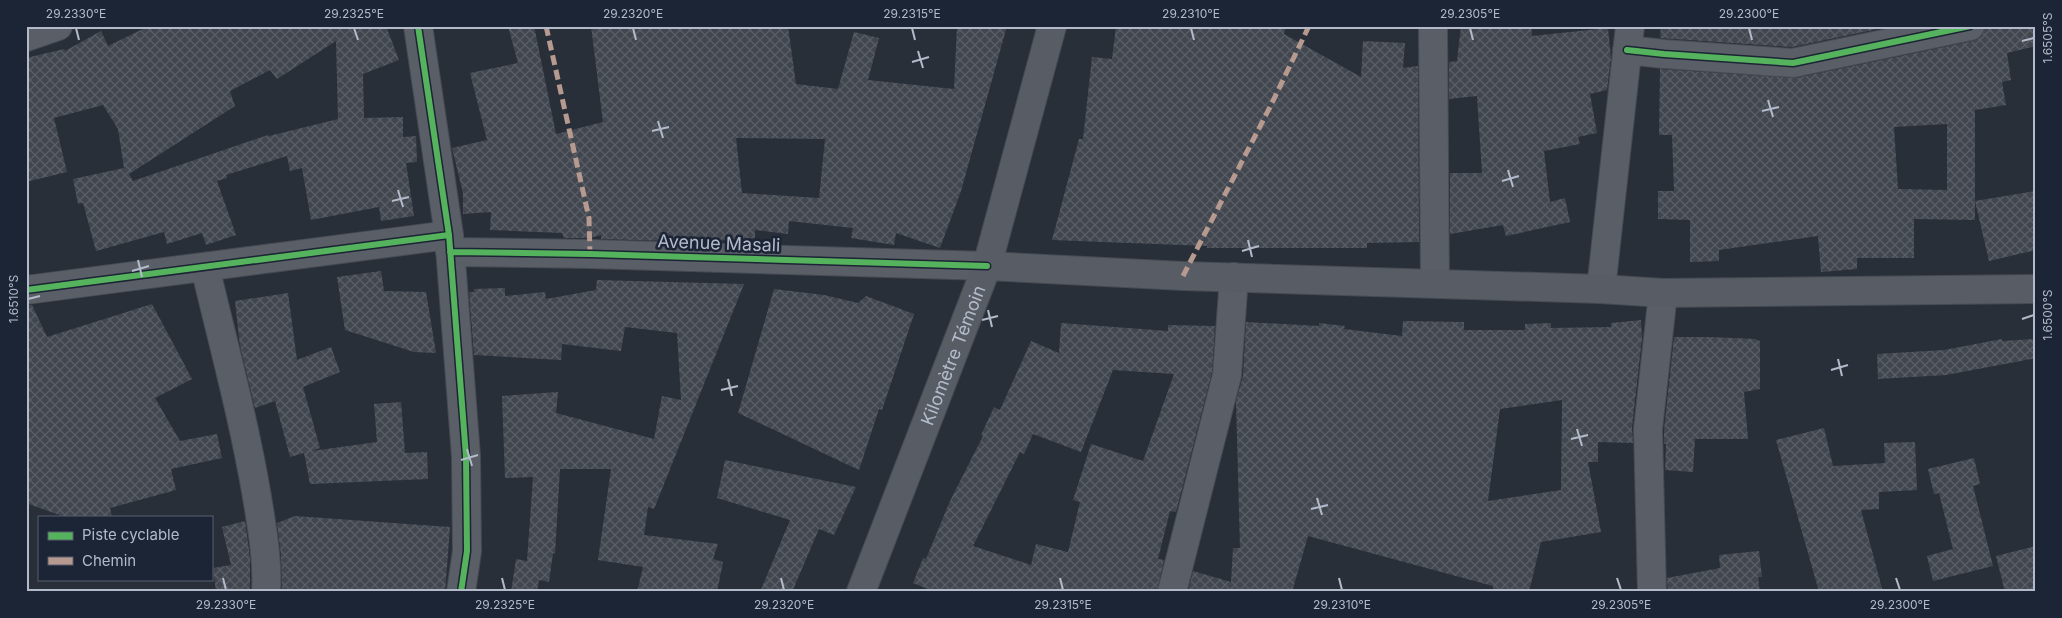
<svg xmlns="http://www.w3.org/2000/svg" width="2062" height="618" viewBox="0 0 2062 618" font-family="Inter,sans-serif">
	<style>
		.building { fill: url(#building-cross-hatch); fill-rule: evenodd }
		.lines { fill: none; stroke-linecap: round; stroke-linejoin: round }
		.street-casing { stroke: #464a52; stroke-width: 30 }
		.secondary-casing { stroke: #464a52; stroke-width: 30 }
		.street { stroke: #5a5e67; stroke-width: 28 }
		.secondary { stroke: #585d65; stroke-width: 28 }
		.quiet { stroke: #b69a8f; stroke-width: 5; stroke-dasharray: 10 5; stroke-linecap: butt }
		.cycleway-casing { stroke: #1c2535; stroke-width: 9 }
		.cycleway { stroke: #56b35d; stroke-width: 6 }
		.ticks { fill: none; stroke: #b3bbcb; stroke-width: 2 }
		.labels { text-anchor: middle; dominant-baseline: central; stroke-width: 5; stroke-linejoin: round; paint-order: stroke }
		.street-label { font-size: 18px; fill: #b3bbcb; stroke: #1c2535 }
		.neatline { fill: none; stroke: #b3bbcb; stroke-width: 2 }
		.ticks-label { font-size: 12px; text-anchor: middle; fill: #b3bbcb }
	</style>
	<defs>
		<pattern id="building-cross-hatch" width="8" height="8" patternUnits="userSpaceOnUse" patternTransform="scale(1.25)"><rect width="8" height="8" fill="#41464f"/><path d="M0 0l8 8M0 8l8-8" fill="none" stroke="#5a5f67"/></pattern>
	</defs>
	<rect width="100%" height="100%" fill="#292f39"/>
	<path class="building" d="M 149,26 L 386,26 L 399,60 L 363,74 L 364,118 L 403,117 L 403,137 L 416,136 L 417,162 L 406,163 L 414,216 L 381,221 L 379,207 L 311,220 L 302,168 L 290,171 L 287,156 L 226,175 L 227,178 L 217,181 L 236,235 L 206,245 L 202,233 L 167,244 L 164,232 L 96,251 L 83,203 L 78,204 L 73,179 L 124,168 L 118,129 L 103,105 L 54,118 L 67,172 L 26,182 L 26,58 L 64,49 L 65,51 L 101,31 L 108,46 ZM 336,41 L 338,119 L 269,136 L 268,135 L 133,181 L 129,174 L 235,106 L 230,91 L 270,70 L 277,79 Z
		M 508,26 L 534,26 L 556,134 L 603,122 L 591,26 L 788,26 L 796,84 L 838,89 L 854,32 L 879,38 L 868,80 L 954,89 L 957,26 L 1007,26 L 961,191 L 940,248 L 896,233 L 894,245 L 851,238 L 853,228 L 789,221 L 788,234 L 755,230 L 755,238 L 700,242 L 601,239 L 601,235 L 590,238 L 564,238 L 562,233 L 490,230 L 491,212 L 463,214 L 463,193 L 452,148 L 487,140 L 470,73 L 518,63 ZM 736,138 L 825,139 L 819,198 L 742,193 Z
		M 1116,26 L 1286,26 L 1284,34 L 1361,77 L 1363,41 L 1405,43 L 1403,68 L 1418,66 L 1419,242 L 1367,243 L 1367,248 L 1207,248 L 1207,246 L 1052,240 L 1079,139 L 1083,139 L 1092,57 L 1112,59 Z
		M 1461,26 L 1531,26 L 1532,36 L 1608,28 L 1611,57 L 1607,90 L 1590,94 L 1597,133 L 1578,137 L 1580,144 L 1544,151 L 1550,202 L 1565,198 L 1570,222 L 1506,236 L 1503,225 L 1450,234 L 1450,173 L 1482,173 L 1477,96 L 1449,99 L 1449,62 L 1457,61 Z
		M 1661,26 L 1892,26 L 1792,47 L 1660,38 Z
		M 1985,26 L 2036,26 L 2036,46 L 2007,53 L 2011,80 L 2002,82 L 2006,105 L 1975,110 L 1975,220 L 1914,219 L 1914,258 L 1857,258 L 1857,269 L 1821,272 L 1818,236 L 1719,250 L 1719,261 L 1690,262 L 1690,220 L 1658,219 L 1658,191 L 1674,191 L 1672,135 L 1659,135 L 1660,69 L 1796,78 L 1973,41 L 1981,37 ZM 1947,124 L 1947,190 L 1898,189 L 1894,127 Z
		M 2036,191 L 2036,250 L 1989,261 L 1975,201 Z
		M 381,271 L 384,291 L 426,292 L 436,353 L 414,352 L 345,330 L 337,277 Z
		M 597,280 L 744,284 L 654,509 L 648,507 L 644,535 L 718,544 L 713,559 L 723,562 L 717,592 L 637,592 L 643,567 L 598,560 L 611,469 L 560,469 L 555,554 L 553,553 L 549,582 L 539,580 L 537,592 L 511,592 L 516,559 L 527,561 L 533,477 L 505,478 L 502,396 L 558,392 L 556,413 L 654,439 L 662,396 L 681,400 L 677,333 L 625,327 L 621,351 L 562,344 L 561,360 L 474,355 L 469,292 L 474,292 L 474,289 L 505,288 L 505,296 L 545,292 L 546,299 L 596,290 Z
		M 774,289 L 824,295 L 858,303 L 866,296 L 914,314 L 882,410 L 879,409 L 859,470 L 738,413 Z
		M 288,293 L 297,360 L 331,347 L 340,372 L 303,387 L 320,448 L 312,451 L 377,442 L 374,404 L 401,402 L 405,453 L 427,452 L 428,479 L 310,484 L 304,453 L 290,457 L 275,401 L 255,408 L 240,346 L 235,301 Z
		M 152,304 L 192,379 L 155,398 L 180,441 L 217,434 L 222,458 L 171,469 L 176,490 L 110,508 L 112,517 L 65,517 L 26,503 L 26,305 L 32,305 L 47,337 Z
		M 1641,320 L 1642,338 L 1632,427 L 1633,443 L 1598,442 L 1598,462 L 1588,462 L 1601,532 L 1541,542 L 1529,592 L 1493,592 L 1493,586 L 1308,536 L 1292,592 L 1188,592 L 1193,571 L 1231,582 L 1233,548 L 1240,548 L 1236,401 L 1243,376 L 1246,322 L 1319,326 L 1319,323 L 1345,326 L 1344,329 L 1402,336 L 1403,321 L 1464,322 L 1464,330 L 1525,330 L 1525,324 L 1551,323 L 1551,328 L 1611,327 L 1611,323 ZM 1562,400 L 1561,490 L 1488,501 L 1500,409 Z
		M 1061,323 L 1168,331 L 1168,325 L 1215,326 L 1212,372 L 1176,512 L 1170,511 L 1158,559 L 1164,560 L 1157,592 L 935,592 L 913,583 L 923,558 L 926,559 L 950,501 L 983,436 L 981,435 L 994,407 L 1000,410 L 1031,341 L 1059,353 ZM 1113,370 L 1174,374 L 1143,461 L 1091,444 L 1073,500 L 1080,502 L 1068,552 L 1036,544 L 1031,565 L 973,546 L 1020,452 L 1024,454 L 1033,434 L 1081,452 Z
		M 1674,337 L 1709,337 L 1755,339 L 1760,341 L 1760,389 L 1744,392 L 1748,439 L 1695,439 L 1693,472 L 1665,470 L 1666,444 L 1664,444 L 1664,430 Z
		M 2002,339 L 2002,341 L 2036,339 L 2036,358 L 1946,375 L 1878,379 L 1877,354 L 1944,350 Z
		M 1824,428 L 1833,466 L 1885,463 L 1884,443 L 1915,442 L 1917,490 L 1879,492 L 1879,509 L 1861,510 L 1883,592 L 1819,592 L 1776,440 Z
		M 1974,458 L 1980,484 L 1973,486 L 1993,566 L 1933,581 L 1927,556 L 1953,549 L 1939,493 L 1934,494 L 1928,469 Z
		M 725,460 L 856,487 L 834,535 L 819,529 L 792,592 L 760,592 L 790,520 L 717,498 Z
		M 295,516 L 450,527 L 445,592 L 282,592 L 281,555 L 277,523 Z
		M 245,521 L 250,557 L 250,592 L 216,592 L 213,568 L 231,565 L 222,527 Z
		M 2036,546 L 2036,592 L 2005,592 L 1996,556 Z
		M 1759,551 L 1762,577 L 1758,577 L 1760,592 L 1668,592 L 1667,578 L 1720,568 L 1719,555 Z"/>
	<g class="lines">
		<g class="street-casing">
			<path id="street" d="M 418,26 L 449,235 L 466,456 L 467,551 L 461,592
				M 1433,26 L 1435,283
				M 26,37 L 58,26
				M 1627,50 L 1664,54 L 1793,63 L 1970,26
				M 450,252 L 590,254 L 987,266
				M 205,267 C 223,343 244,420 257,497 C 262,528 268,560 266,592
				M 1601,289 L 1630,26
				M 26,290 L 449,235
				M 1172,592 L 1227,375 L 1234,277
				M 1652,592 L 1648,429 L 1663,293"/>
		</g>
		<g class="secondary-casing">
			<g id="secondary">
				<path d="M 987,266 L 1183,276 L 1601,289 L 1663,293 L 2036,289"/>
				<path id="s1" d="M 861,592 L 987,266 L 1052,26"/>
			</g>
		</g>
		<use href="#street" class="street"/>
		<use href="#secondary" class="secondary"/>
		<path class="quiet" d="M 546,26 L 589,218 L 590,254
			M 1183,276 L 1270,107 L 1309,26"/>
		<g class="cycleway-casing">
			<path id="cycleway" d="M 418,26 L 449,235 L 466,456 L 467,551 L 461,592
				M 1627,50 L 1664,54 L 1793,63 L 1970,26
				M 450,252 L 590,254 L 987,266
				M 26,290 L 449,235"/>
		</g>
		<use href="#cycleway" class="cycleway"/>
	</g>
	<path class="ticks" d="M 76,28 L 79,40M 354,28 L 358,40M 633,28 L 636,40M 912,28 L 915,40M 1191,28 L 1194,40M 1470,28 L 1473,40M 1749,28 L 1752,40M 2022,41 L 2034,38M 918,51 L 923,68M 912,62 L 929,57M 1768,100 L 1773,117M 1762,111 L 1779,107M 658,121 L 663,138M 652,131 L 669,127M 1508,170 L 1513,187M 1502,181 L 1519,176M 398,190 L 403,207M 392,201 L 409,197M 1248,240 L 1252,257M 1242,251 L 1259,246M 138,260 L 142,277M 132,271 L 149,266M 28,299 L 40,296M 988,310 L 992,327M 2022,319 L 2034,315M 982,320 L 998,316M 1838,359 L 1842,376M 1831,370 L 1848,365M 728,379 L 732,396M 721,390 L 738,386M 1577,429 L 1582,446M 1571,439 L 1588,435M 467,449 L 472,466M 461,460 L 478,455M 1317,498 L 1322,515M 1311,509 L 1328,505M 223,578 L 226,590M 502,578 L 505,590M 781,578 L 784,590M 1060,578 L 1063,590M 1339,578 L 1342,590M 1617,578 L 1621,590M 1896,578 L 1900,590"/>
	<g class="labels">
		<g class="street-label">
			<text transform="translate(719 243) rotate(2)">Avenue Masali</text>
			<text stroke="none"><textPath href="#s1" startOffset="254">Kilomètre Témoin</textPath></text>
		</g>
	</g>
	<rect width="2062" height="618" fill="none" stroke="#1c2535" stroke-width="55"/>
	<rect x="38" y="516" width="175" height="65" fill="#1c2535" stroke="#586171"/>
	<rect x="48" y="532" width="25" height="8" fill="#56b35d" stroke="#586171"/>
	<text x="82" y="540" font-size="15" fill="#b3bbcb">Piste cyclable</text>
	<rect x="48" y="557" width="25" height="8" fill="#b69a8f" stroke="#586171"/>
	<text x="82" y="566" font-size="15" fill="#b3bbcb">Chemin</text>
	<rect x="28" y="28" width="2006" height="562" class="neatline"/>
	<g class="ticks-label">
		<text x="76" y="18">29.2330°E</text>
		<text x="354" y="18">29.2325°E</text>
		<text x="633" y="18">29.2320°E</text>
		<text x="912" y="18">29.2315°E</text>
		<text x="1191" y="18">29.2310°E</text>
		<text x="1470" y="18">29.2305°E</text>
		<text x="1749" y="18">29.2300°E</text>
		<text transform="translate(2048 38) rotate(-90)" y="4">1.6505°S</text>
		<text transform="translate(14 299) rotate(-90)" y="4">1.6510°S</text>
		<text transform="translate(2048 315) rotate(-90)" y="4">1.6500°S</text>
		<text x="226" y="609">29.2330°E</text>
		<text x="505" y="609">29.2325°E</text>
		<text x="784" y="609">29.2320°E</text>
		<text x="1063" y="609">29.2315°E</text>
		<text x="1342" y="609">29.2310°E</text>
		<text x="1621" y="609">29.2305°E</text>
		<text x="1900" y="609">29.2300°E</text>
	</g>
</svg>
